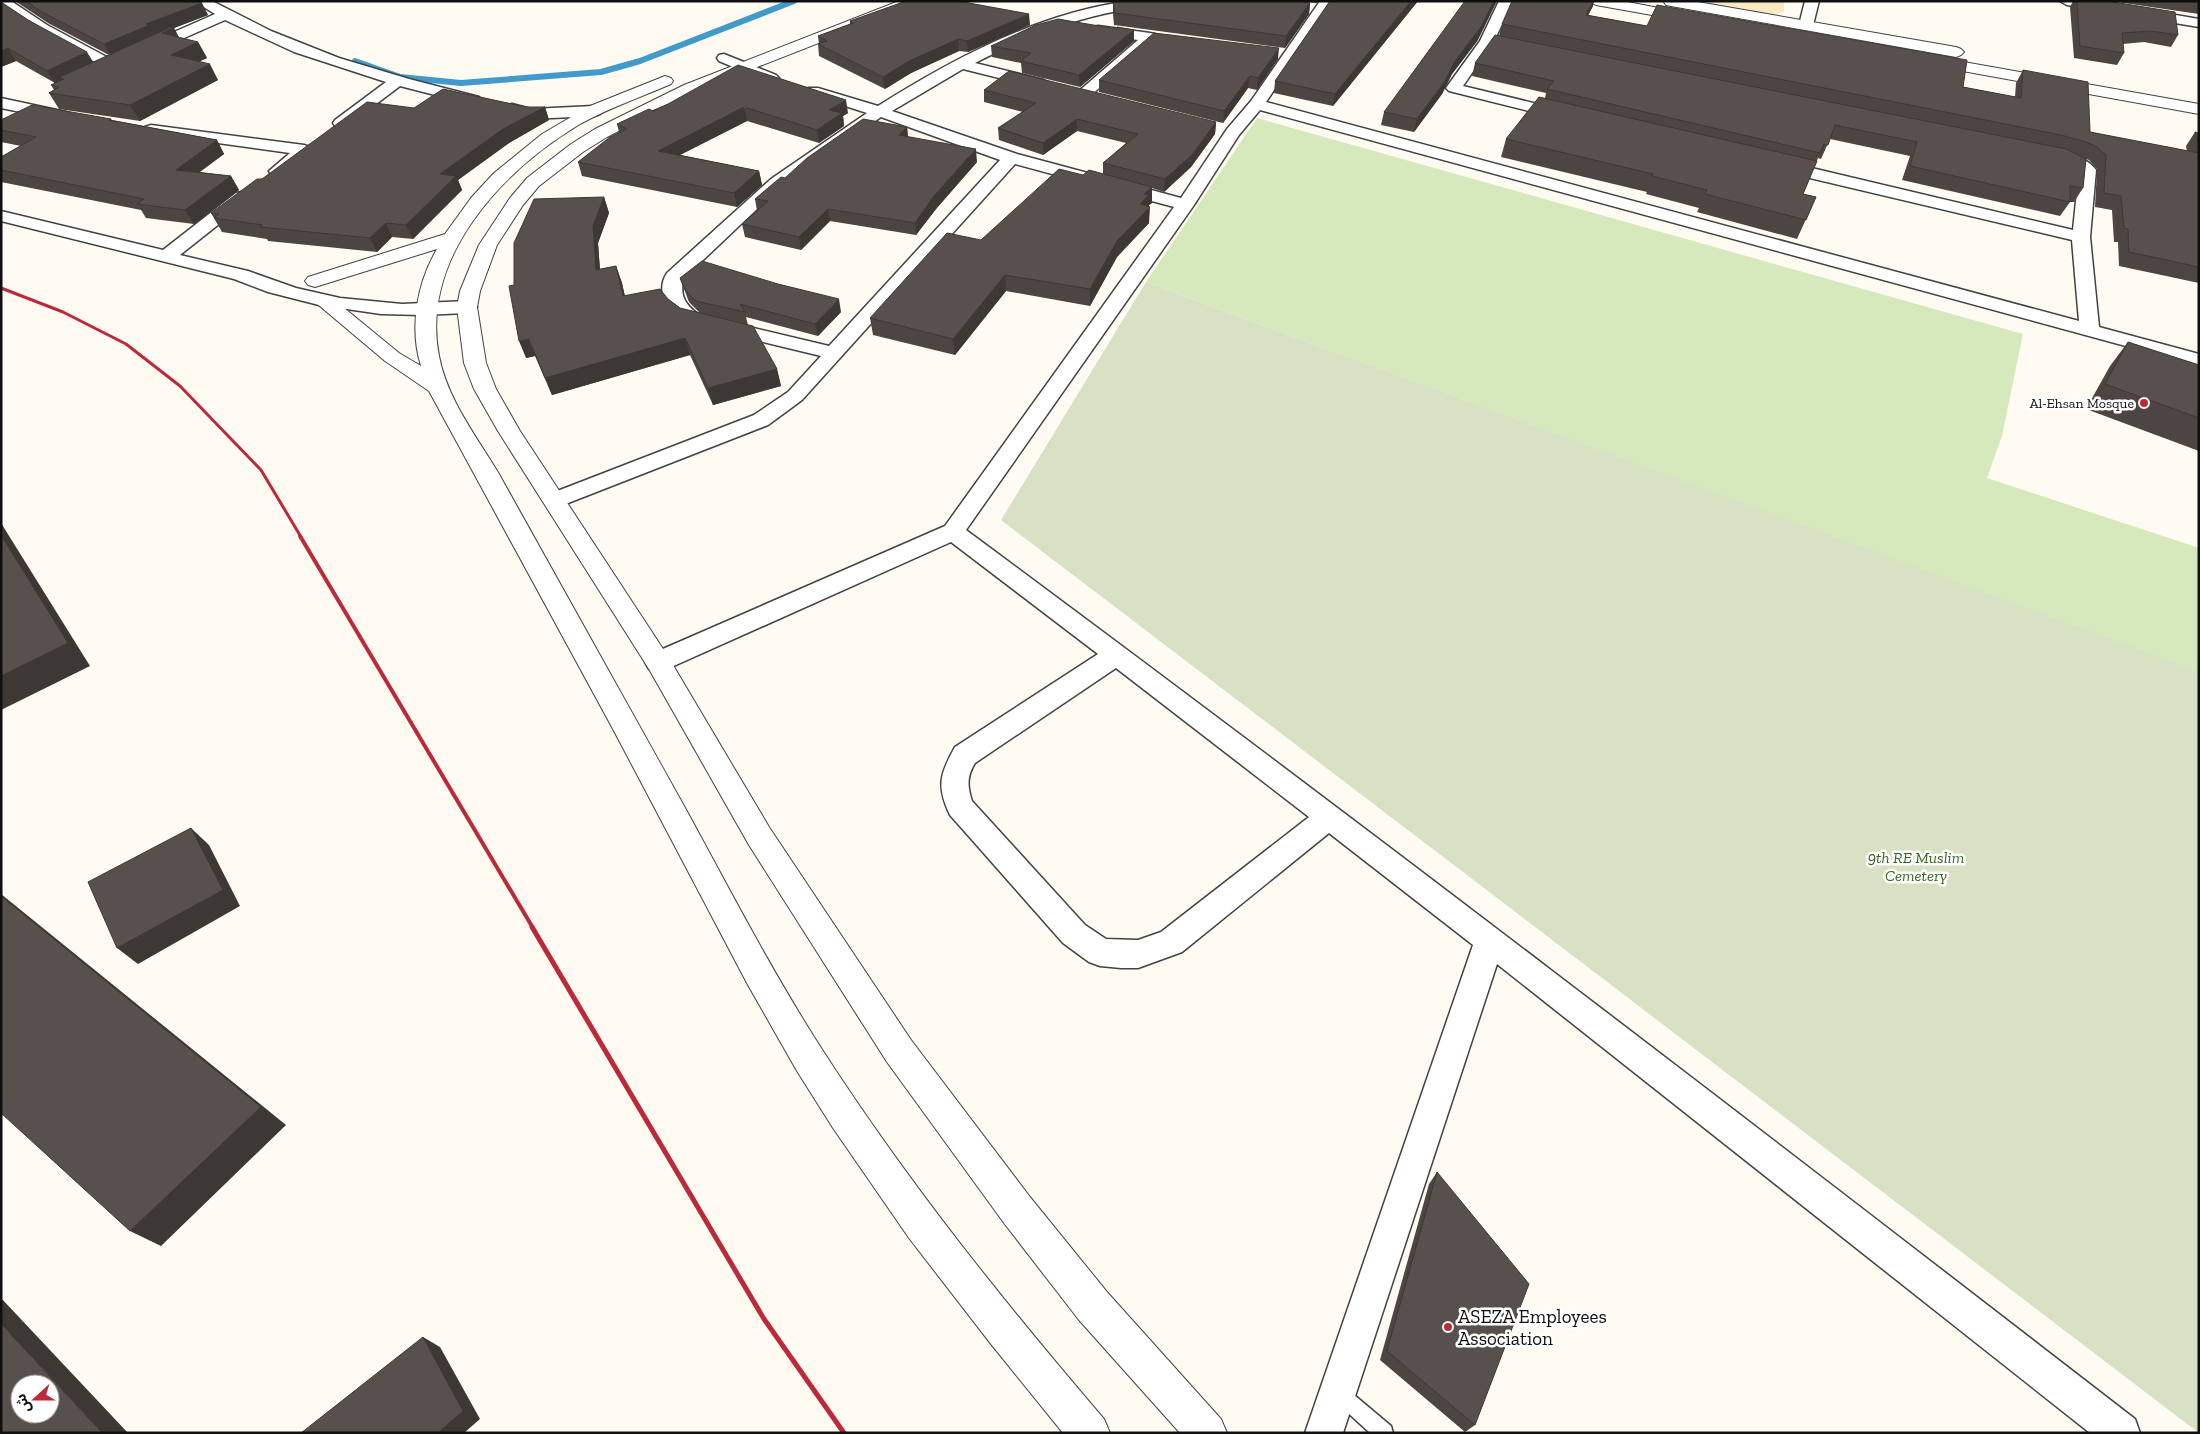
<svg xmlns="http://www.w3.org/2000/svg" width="2200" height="1434" viewBox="0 0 2200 1434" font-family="'Zilla Slab','Noto Sans Arabic',serif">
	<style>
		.green { fill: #d5e9bc }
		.sand { fill: #f9e9c0 }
		.cemetery { fill: #d8e1c3 }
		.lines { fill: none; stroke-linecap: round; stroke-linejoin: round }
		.stream { stroke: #419aca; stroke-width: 6 }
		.service-casing { stroke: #424242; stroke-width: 3 }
		.minor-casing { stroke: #424242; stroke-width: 3 }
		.tertiary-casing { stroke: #424242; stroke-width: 2 }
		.service { fill: #fff; fill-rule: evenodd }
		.minor { fill: #fff; fill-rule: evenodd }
		.tertiary { fill: #fff; fill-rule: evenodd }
		.rail-far2 { stroke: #bc2a39; stroke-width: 3 }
		.rail-far1 { stroke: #bc2a39; stroke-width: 4 }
		.rail { stroke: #bc2a39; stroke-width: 5 }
		.wall { fill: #4c4541 }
		.shaded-wall { fill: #3e3835 }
		.building { fill: #58504c; stroke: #3e3835; fill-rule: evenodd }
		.poi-dot { fill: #bc2a39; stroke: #fff; stroke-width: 2 }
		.labels { text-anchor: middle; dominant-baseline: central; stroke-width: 5; stroke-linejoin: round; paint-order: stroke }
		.far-poi-label { font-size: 14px; fill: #0f0f0f; stroke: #fff; text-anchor: end }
		.park-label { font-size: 16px; font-style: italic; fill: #326621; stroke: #fff }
		.near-poi-label { font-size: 19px; fill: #0f0f0f; stroke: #fff; text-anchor: start }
	</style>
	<rect width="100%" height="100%" fill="#fffbf2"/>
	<path class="green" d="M 1257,118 L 2023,334 L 2002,436 L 1987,478 L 2199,548 L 2199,673 L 1146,282 Z"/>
	<path class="sand" d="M 1674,1 L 1784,1 L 1784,12 L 1760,17 Z"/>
	<path class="cemetery" d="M 1146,282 L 2199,672 L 2199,1433 L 1001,520 Z"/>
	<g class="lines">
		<path class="stream" d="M 355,61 L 400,77 L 461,83 L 601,72 L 640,61 L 794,1"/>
		<g class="service-casing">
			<path id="service" d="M 1341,1386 L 1347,1389 L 1391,1426 L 1393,1433 L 1370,1433 L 1335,1401 L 1332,1395 L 1335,1389 Z"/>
		</g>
		<g class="minor-casing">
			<path id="minor" d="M 1,1 L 11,1 L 47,25 L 116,62 L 118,65 L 116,68 L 106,68 L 37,31 L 1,7 Z
				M 194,1 L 212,1 L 271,31 L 339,58 L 409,79 L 479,97 L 482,100 L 479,103 L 474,105 L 400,86 L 347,126 L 335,126 L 333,123 L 335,120 L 386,82 L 294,52 L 225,20 L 150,53 L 140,53 L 138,50 L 140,47 L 215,14 Z
				M 1129,1 L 1170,1 C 1163,9 1129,9 1118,11 C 1068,20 1020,40 975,63 L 1044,80 L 1047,83 L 1044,86 L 1039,88 L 963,69 L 892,111 L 1017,154 L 1181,198 L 1227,129 L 1251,101 L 1320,1 L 1334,1 L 1266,102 L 2079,321 L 2072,240 L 1772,169 L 1770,165 L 1772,161 L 1778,160 L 2073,230 L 2079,172 C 2070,166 2048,161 2044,155 L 2046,151 C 2061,148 2088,158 2096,170 L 2090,237 L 2099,327 L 2199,354 L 2199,366 L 1260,110 L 1239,135 L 1194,205 L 966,530 C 1359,821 1747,1119 2135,1419 L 2140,1433 L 2090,1433 L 1497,964 L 1343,1433 L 1305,1433 L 1473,945 L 1329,833 L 1182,952 L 1138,968 L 1121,968 L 1100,966 L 1089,962 L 1063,943 L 950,815 C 936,786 940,774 955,747 L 1098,654 L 951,542 L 667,669 L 658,671 L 649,669 L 645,662 L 649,655 L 945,526 L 1174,207 L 1015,164 L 802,400 L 768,425 L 563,505 L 555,507 L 547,505 L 544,500 L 547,495 L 754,415 L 788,392 L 821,356 L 685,323 C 670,311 654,293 667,273 L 771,179 L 867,113 L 808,94 L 805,91 L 808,88 L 818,88 L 878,106 C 954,58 1039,13 1129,1 ZM 881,117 L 1000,160 L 829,346 L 699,315 C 685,304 680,297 683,279 L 757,209 L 790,181 ZM 1116,668 L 1309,817 L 1161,932 L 1138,940 L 1106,939 L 1085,925 L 972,801 C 967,786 967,776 975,763 Z
				M 1499,1 L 1513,1 L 1494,41 L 1463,86 L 1571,112 L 1573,115 L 1571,118 L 1565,120 L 1449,91 L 1446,88 L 1480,41 Z
				M 1805,1 L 1819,1 L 1813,25 L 1806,29 L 1799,25 Z
				M 2060,1 L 2094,1 L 2199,19 L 2199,27 L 2067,5 Z
				M 1098,26 L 1150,33 L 1155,34 L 1157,37 L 1089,97 L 1079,97 L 1076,94 L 1079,91 L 1138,40 L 1093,33 L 1091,30 L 1093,27 Z
				M 724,54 L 776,75 L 779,78 L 776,81 L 766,81 L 719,61 L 717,58 L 719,55 Z
				M 1,98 L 66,112 L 68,115 L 66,118 L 60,120 L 1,108 Z
				M 512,104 L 531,109 L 594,106 L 600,108 L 602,111 L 600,114 L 594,116 L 531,119 L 506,112 L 504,109 L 506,106 Z
				M 151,125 L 304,145 L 310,147 L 312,150 L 283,175 L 271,175 L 269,171 L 290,153 L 145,133 L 143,130 L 145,127 Z
				M 242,192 L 248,193 L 251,197 L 248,201 L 180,255 L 248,271 L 296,288 L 340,298 L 402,304 L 467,301 L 474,303 L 477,307 L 474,311 L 467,313 L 422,315 L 381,314 L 319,305 L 268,292 L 234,279 L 1,221 L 1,211 L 163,250 L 236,193 Z"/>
		</g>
		<g class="tertiary-casing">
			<path id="tertiary" d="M 899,1 L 920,1 L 918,4 L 696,91 L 607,137 L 583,152 L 539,186 L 523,205 L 497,245 L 480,291 L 477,307 L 486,363 L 496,389 L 520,431 L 667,655 L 769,827 L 911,1040 L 1030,1197 L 1107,1292 L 1221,1419 L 1227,1433 L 1180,1433 L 1079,1320 L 1004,1223 L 887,1062 L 749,845 L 649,669 L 498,431 L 474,389 L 464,363 L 457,307 L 460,291 L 479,245 L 510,198 L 527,178 L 571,144 L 595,129 L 684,85 Z
				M 1589,1 L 1622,1 L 1691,14 L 1696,15 L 1698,18 L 1696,21 L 1691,22 L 1596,5 Z
				M 1692,1 L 1956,47 L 1961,49 L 1964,52 L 1961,55 L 1956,57 L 1671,6 L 1666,5 L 1664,2 Z
				M 1930,56 L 2199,104 L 2199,114 L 1924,64 L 1922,61 L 1924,58 Z
				M 665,76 L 671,78 L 673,81 L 671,84 C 641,97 609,108 580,124 C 502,171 420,257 439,356 C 447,399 477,437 499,474 C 562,588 626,701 689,815 C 732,894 774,975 823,1051 C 907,1181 1003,1301 1104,1419 L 1110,1433 L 1063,1433 L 991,1344 L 909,1238 L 833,1128 L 797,1071 L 748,985 L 613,729 L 429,391 L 385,361 L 315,302 L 318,298 L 325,296 L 332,298 L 399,353 L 421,366 C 409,328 417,283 437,249 L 315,287 L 308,285 L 305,281 L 308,277 L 445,234 L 471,198 L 493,174 L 542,134 L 590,106 Z"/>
		</g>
		<use href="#service" class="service"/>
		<use href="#minor" class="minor"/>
		<use href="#tertiary" class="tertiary"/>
		<path class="rail-far2" d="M 1,288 L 63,312 L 126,344 L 180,386 L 261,470 L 301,537"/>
		<path class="rail-far1" d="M 300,536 L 533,928"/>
		<path class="rail" d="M 532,927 L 764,1319 L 844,1433"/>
	</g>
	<path class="wall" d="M 15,1 L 199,1 L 208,15 L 174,28 L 179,38 L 198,42 L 207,58 L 199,61 L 218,80 L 140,121 L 59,109 L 49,93 L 54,90 L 51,85 L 55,83 L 16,61 L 1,67 L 1,2 L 93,62 L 109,55 L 48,23 Z
		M 1301,1 L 1318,1 L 1316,3 Z
		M 1330,1 L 1418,1 L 1333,106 L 1274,93 L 1275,81 Z
		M 2073,1 L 2107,1 L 2178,35 L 2171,47 L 2144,42 L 2123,44 L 2124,53 L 2117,65 L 2074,58 L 2070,7 Z
		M 2110,1 L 2199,1 L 2199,14 Z
		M 1113,2 L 1310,3 L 1309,14 L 1285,48 L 1114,25 L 1113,14 Z
		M 1593,6 L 1588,15 L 2015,97 L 2016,83 L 2023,70 L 2090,132 L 2187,151 L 2186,146 L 2195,132 L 2199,133 L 2199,283 L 2119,266 L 2118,242 L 2114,242 L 2112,210 L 2095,207 L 2097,169 L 2089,160 L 2086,159 L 2083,188 L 2074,202 L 2070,202 L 2060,216 L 1902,180 L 1910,156 L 1830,139 L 1821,159 L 1818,158 L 1803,194 L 1816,197 L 1797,239 L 1697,212 L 1699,208 L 1646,194 L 1647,192 L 1501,157 L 1506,139 L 1545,98 L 1546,93 L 1472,76 L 1475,63 L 1499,36 L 1502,24 Z
		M 850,21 L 1030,25 L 968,52 L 959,51 L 911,73 L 885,89 L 819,56 L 818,44 L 819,44 L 818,36 L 850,24 Z
		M 1117,29 L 1134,30 L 1134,41 L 1080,87 L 1022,73 L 1021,63 L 992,57 L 991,46 Z
		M 1478,40 L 1452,74 L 1442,94 L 1414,132 L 1381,125 L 1384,112 Z
		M 1278,59 L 1257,90 L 1248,88 L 1223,123 L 1099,92 L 1099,80 Z
		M 984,90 L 1216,122 L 1215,134 L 1191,167 L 1164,192 L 1152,188 L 1152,203 L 1149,205 L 1149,223 L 1117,257 L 1090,306 L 1006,291 L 955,355 L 873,335 L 870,318 L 981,240 L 1083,175 L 1103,174 L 1103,163 L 1126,143 L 1077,131 L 1043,155 L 999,140 L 998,128 L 1023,112 L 984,102 Z
		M 668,104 L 848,113 L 843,116 L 844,126 L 819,143 L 747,121 L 680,155 L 759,171 L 762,185 L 737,207 L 582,176 L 578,162 L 619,132 L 617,124 Z
		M 526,107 L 545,107 L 549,120 L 509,143 L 458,180 L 462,190 L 413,239 L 392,237 L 377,252 L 268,241 L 267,239 L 222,232 L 211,213 L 262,179 Z
		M 111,119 L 112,120 L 217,140 L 224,154 L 199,172 L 231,176 L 239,190 L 194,224 L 146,218 L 141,210 L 1,182 L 1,157 L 21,146 L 1,142 L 1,120 Z
		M 907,127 L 908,137 L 977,162 L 936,209 L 916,235 L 830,221 L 801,250 L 745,237 L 742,224 L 757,211 L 755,199 L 785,178 Z
		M 604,197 L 609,213 L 598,243 L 600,269 L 616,266 L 622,283 L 625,296 L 668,299 L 680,308 L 700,313 L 689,302 L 680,278 L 841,312 L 818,336 L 746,317 L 748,325 L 777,369 L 781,386 L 713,405 L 690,355 L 552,395 L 535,356 L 526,358 Z
		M 2128,342 L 2199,365 L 2199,451 L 2086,409 L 2110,366 Z
		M 1437,1172 L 1475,1425 L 1465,1432 L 1380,1360 L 1429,1184 Z"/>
	<path class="shaded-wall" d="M 1411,1 L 1418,1 L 1333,106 L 1335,94 Z
		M 1494,1 L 1497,1 L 1478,40 L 1452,74 L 1442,94 L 1414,132 L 1417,119 Z
		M 1593,1 L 1594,1 L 1593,6 L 1582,27 L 1586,15 Z
		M 202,3 L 208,15 L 174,28 L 182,43 L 112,57 L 104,44 L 146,24 Z
		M 1310,3 L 1309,14 L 1285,48 L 1286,36 Z
		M 1029,14 L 1030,25 L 968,52 L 967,41 Z
		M 1134,30 L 1134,41 L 1080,87 L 1079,75 Z
		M 958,39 L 959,51 L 911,73 L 885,89 L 883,77 L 909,61 Z
		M 198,42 L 207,58 L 180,71 L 171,55 Z
		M 8,48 L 16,61 L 1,67 L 1,51 Z
		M 1279,48 L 1278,59 L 1257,90 L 1258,78 Z
		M 87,52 L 95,65 L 60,77 L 62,80 L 55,84 L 47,71 Z
		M 210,64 L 218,80 L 140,121 L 130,105 Z
		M 1250,76 L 1248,88 L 1223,123 L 1224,111 Z
		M 846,100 L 848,113 L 843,116 L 844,126 L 819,143 L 817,130 L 829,110 Z
		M 545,107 L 549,120 L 509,143 L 458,180 L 462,190 L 413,239 L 406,225 L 440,174 L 503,129 Z
		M 744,107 L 747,121 L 662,164 L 658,151 Z
		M 1077,119 L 1077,131 L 1043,155 L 1043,143 Z
		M 1216,122 L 1215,134 L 1191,167 L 1164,192 L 1165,179 Z
		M 907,127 L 908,139 L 899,135 Z
		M 217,140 L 224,154 L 184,184 L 176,170 Z
		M 976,149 L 977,162 L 936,209 L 916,235 L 915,223 L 934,196 Z
		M 759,171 L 762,185 L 737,207 L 734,193 Z
		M 231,176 L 239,190 L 194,224 L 185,210 Z
		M 1152,187 L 1152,203 L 1149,205 L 1149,208 L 1150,207 L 1149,223 L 1117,257 L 1090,306 L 1090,289 L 1117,241 L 1140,204 L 1144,194 Z
		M 604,197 L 609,213 L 598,243 L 601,286 L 596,270 L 593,226 Z
		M 828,209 L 830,221 L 801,250 L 799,237 Z
		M 386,223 L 392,237 L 377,252 L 370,238 Z
		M 616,266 L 622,283 L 628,313 L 623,296 Z
		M 1005,275 L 1006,291 L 955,355 L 953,339 Z
		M 839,299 L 841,312 L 818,336 L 815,324 Z
		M 685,338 L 690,355 L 552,395 L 545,378 Z
		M 529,339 L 535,356 L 526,358 L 519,341 Z
		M 777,369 L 781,386 L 713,405 L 708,388 Z
		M 1,523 L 90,666 L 1,710 Z
		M 191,828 L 209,845 L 240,906 L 138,964 L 117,948 Z
		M 1,894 L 286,1125 L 161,1246 L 130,1231 L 1,896 Z
		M 1,1298 L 128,1433 L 102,1433 L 1,1324 Z
		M 423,1337 L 440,1347 L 480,1419 L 464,1433 L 438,1433 Z"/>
	<path class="building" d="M 26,1 L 199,1 L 202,3 L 146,24 L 150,25 L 104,44 L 40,11 Z
		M 906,1 L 958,1 L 1029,14 L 967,41 L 958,39 L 909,61 L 883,77 L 818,44 L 827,41 L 818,36 L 853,23 L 850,21 Z
		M 1121,1 L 1299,1 L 1310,3 L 1286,36 L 1115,13 L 1113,2 Z
		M 1330,1 L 1411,1 L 1335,94 L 1275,81 Z
		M 1465,1 L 1494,1 L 1481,27 L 1455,61 L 1445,81 L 1417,119 L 1384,112 Z
		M 1512,1 L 1593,1 L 1586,15 L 1647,26 L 1657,5 L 1967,60 L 1963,87 L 2021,98 L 2023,70 L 2088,82 L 2090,132 L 2199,153 L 2199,267 L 2129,252 L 2128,229 L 2124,228 L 2121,196 L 2104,193 L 2106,155 L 2097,147 L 2086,142 L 2061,135 L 1502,24 Z
		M 2077,1 L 2107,1 L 2175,12 L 2178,35 L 2151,31 L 2122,33 L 2124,53 L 2080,46 Z
		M 1,2 L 28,20 L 87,52 L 47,71 L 8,48 L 1,51 Z
		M 1058,19 L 1117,29 L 1117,27 L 1134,30 L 1079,75 L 1021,61 L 1031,53 L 991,46 L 1036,25 Z
		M 171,27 L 174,28 L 162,33 L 198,42 L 171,55 L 210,64 L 130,105 L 49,93 L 59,87 L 51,85 L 64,79 L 60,77 Z
		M 1154,33 L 1279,48 L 1258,78 L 1250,76 L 1224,111 L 1099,80 Z
		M 1495,35 L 2066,149 L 2086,159 L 2083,188 L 2070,186 L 2070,202 L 1910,166 L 1917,142 L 1835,125 L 1828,145 L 1824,144 L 1820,153 L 1547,89 L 1554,81 L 1475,63 Z
		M 738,65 L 846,100 L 829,110 L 842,113 L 817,130 L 744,107 L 658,151 L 759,171 L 734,193 L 578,162 L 610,137 L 627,129 L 617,124 L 649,109 L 653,111 L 668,104 Z
		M 1009,71 L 1216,122 L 1192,155 L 1165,179 L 1103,163 L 1138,134 L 1077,119 L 1043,143 L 998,128 L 1036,103 L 984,90 Z
		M 443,89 L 526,107 L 545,107 L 503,129 L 440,174 L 456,176 L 406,225 L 386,223 L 370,238 L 260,227 L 263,225 L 214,218 L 219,214 L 211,213 L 257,179 L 262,179 L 367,102 L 414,108 Z
		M 1539,97 L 1817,161 L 1803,194 L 1816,197 L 1806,220 L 1705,194 L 1707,190 L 1652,176 L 1653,174 L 1506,139 Z
		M 32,105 L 111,119 L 109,120 L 217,140 L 176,170 L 231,176 L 185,210 L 137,204 L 144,199 L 1,170 L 1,157 L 36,137 L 1,130 L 1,120 Z
		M 863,119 L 907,127 L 899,135 L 976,149 L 934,196 L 915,223 L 828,209 L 799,237 L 742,224 L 768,201 L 755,199 L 781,177 L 785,178 L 807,158 Z
		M 2195,132 L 2199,133 L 2199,144 Z
		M 1059,169 L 1083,175 L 1089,170 L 1152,187 L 1144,194 L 1149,195 L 1140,204 L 1150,207 L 1117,241 L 1090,289 L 1005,275 L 953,339 L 870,318 L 947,233 L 981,240 Z
		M 604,197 L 593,226 L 596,270 L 616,266 L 623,296 L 660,289 L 668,299 L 680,308 L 753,326 L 777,369 L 708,388 L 685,338 L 545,378 L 529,339 L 519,341 L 509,286 L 514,285 L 514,243 L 534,199 Z
		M 702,261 L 778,284 L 839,299 L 815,324 L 740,304 L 745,312 L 696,301 L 685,290 L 680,278 Z
		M 2128,342 L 2199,365 L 2199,418 L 2105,384 Z
		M 1,535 L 68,643 L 1,676 Z
		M 191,828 L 223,890 L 117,948 L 88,882 Z
		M 1,896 L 261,1107 L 130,1231 L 1,1113 Z
		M 1437,1172 L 1529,1284 L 1475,1425 L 1387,1351 Z
		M 1,1324 L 102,1433 L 1,1433 ZM 20,1384 L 50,1384 L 50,1414 L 20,1414 Z
		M 423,1337 L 463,1411 L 438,1433 L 301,1433 Z"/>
	<g class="poi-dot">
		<circle cx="2144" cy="403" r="5"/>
		<circle cx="1448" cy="1327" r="5"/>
	</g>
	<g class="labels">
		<g class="far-poi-label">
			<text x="2134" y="403">Al-Ehsan Mosque</text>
		</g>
		<g class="park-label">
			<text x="1916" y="857">9th RE Muslim<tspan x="1916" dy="18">Cemetery</tspan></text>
		</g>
		<g class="near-poi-label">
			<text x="1458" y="1316">ASEZA Employees<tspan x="1458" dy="22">Association</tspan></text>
		</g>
	</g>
	<rect width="2200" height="1434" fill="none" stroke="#0f0f0f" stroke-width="5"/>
	<g transform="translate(35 1399) rotate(249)"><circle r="24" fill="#ffffff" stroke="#9f9f9f"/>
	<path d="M0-4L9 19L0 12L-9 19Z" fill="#bc2a39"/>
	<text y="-8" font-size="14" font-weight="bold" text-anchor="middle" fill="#0f0f0f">ش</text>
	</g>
</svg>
